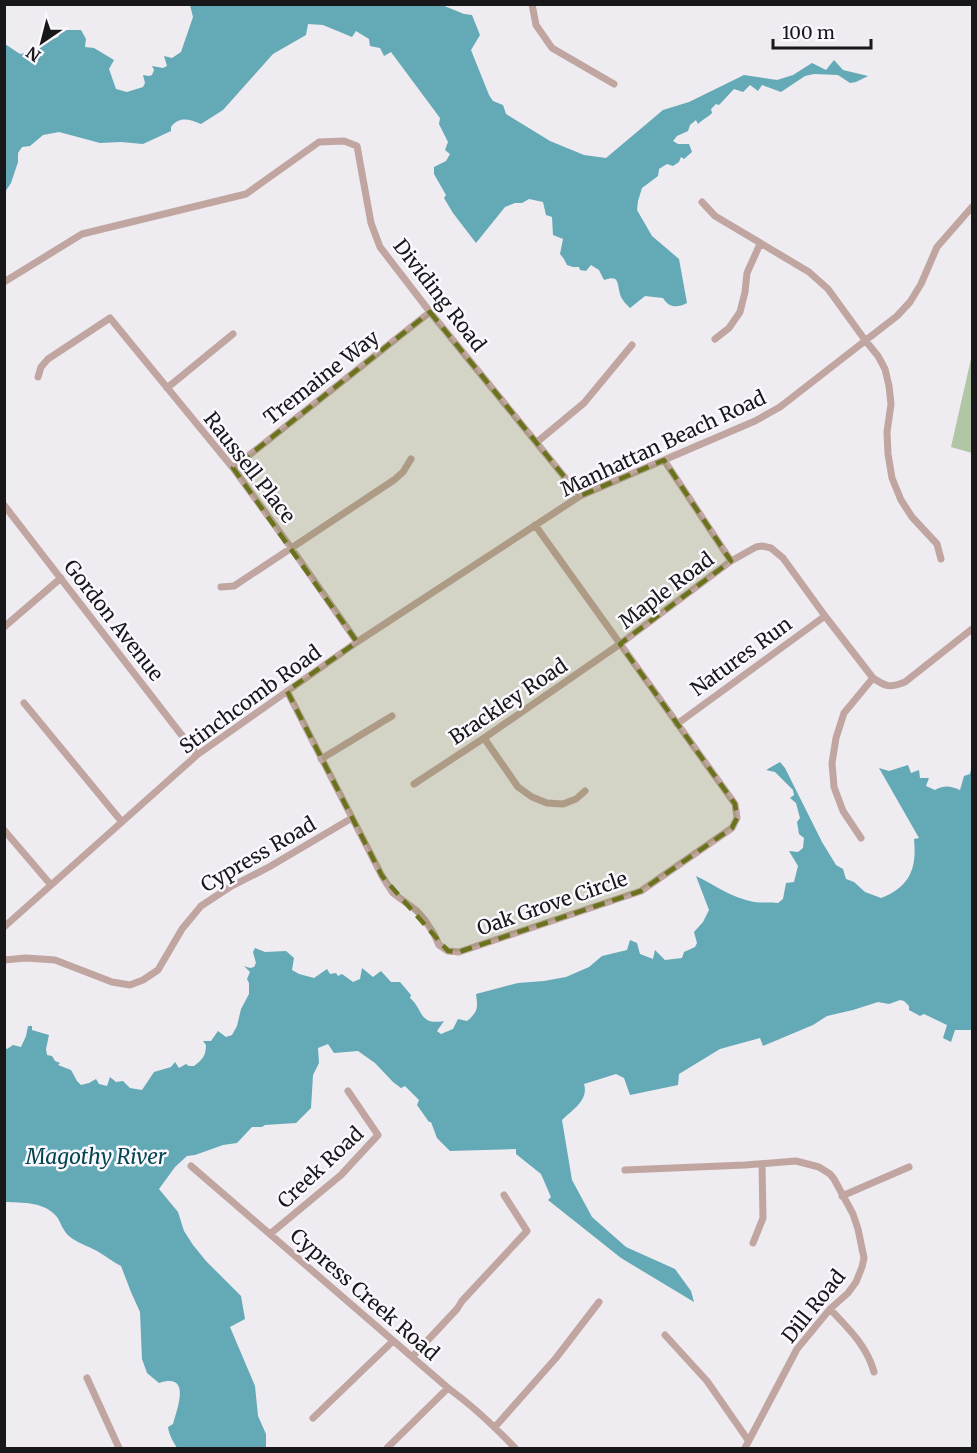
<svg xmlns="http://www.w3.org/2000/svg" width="977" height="1453" viewBox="0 0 977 1453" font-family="Merriweather,serif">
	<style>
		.green { fill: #b1c6a5 }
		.water { fill: #64a9b6 }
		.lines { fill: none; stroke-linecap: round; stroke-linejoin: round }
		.minor { stroke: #c0a5a1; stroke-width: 7 }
		.marked { fill: #69731c; fill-opacity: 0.2; stroke: #69731c; stroke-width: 4.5; stroke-dasharray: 12 8; stroke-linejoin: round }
		.labels { text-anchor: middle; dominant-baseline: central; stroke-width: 5; stroke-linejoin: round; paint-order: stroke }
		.street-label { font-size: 20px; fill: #181719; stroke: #fbf9ff }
		.water-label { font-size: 21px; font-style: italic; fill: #044650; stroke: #fbf9ff }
	</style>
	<rect width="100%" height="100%" fill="#eeebf1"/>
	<path class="green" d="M 971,359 L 972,359 L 972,453 L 951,447 Z"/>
	<path class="water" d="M 442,5 L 464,14 L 472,15 L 480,35 L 471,50 L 489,95 L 493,101 L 503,105 L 506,114 L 550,141 L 584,155 L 606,158 L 663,110 L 689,102 L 744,75 L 777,80 L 793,75 L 812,63 L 826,70 L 834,60 L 843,70 L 868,76 L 856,82 L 850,83 L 838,75 L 814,74 L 805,76 L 781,92 L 762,85 L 758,91 L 750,85 L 743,92 L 734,89 L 719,105 L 716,104 L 711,109 L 712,113 C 707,118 703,119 698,124 L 696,120 L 690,125 L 688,131 L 677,136 L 673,141 L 678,144 L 689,144 L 692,152 L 684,159 L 681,157 L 679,162 L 673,166 L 667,164 L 659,169 L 658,176 L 642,188 L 638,201 L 637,210 L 652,236 L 679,259 L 687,303 C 677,308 669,308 663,298 L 645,296 L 630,308 C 626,304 621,299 620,294 C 617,284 620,274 604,280 L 599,270 L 591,265 L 586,271 L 580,270 L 579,267 L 573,267 L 567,265 L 564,259 L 560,254 L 563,239 L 553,235 L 552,217 L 546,215 L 543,202 L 529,199 L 522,203 L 515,203 L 505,207 L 476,243 L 453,213 L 444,198 L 446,195 L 434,174 L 434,167 L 446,161 L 450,154 L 445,150 L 448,142 L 439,124 L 440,118 L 391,52 L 384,56 L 380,48 L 370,46 L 369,39 L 356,31 L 352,37 L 323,25 L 308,24 L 306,35 L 273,54 L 223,110 L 201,124 C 189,119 179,116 171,127 L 171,131 L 143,144 L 121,142 L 100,143 L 59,132 L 43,135 L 30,146 L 22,147 L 18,153 L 18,162 L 11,183 L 5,192 L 5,44 L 20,54 L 31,52 L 42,43 L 58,37 L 62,30 L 81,30 L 86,39 L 85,47 L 94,48 L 114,60 L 109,69 L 116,89 L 127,92 L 143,87 L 145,83 L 143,75 L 149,76 L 152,75 L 154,70 L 152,66 L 163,68 L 167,66 L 164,56 L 172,58 L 181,52 L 193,17 L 190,5 Z
		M 780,762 L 785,768 L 822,842 L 836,865 L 843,869 L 846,879 L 854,882 L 865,892 L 881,898 C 910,887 917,868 914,839 L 919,838 L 879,768 L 889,771 L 908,765 L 911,773 L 919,770 L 920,778 L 929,778 L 926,786 L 935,790 C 945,785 950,786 960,790 L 964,776 L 970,774 L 972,764 L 972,1030 L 955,1030 L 951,1042 L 943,1038 L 947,1025 L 924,1014 L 920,1016 L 909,1010 L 909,1006 L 904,1001 L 900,1000 L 889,1004 L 878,1002 L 853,1010 L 827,1016 L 813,1025 L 763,1046 L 760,1038 L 720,1049 L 679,1074 L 678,1085 L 630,1095 L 624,1078 L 616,1074 L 584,1084 C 589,1100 572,1110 562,1120 L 572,1180 L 592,1217 L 626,1247 L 675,1269 L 691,1291 L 694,1302 L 621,1258 L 548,1200 L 551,1197 L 541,1174 L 516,1154 L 516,1149 L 450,1151 L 437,1138 L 431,1122 L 429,1122 L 417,1105 L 419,1100 L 405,1086 L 401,1088 L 393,1082 L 375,1063 L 358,1051 L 334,1053 L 328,1044 L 318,1048 L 319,1063 L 313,1075 L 311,1108 L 296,1123 L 265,1125 L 262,1127 L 252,1127 L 237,1143 L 223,1145 L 195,1155 L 187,1156 L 175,1167 L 159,1189 L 178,1212 L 184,1231 L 193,1245 L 206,1261 L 241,1296 L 245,1319 L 230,1327 L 255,1386 L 258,1416 L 266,1434 L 266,1448 L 177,1448 C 173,1441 169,1435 168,1427 L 173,1424 C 177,1409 192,1372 159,1383 L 147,1373 L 142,1359 L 140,1312 L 131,1292 L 121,1266 C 113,1262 106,1256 97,1251 C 88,1246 77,1243 69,1236 C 63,1231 61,1223 57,1217 C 44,1201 22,1203 5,1202 L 5,1048 L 7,1049 L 13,1045 L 21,1047 L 26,1036 L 28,1026 L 32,1026 L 32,1030 L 49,1035 L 46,1049 L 47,1055 L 52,1056 L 55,1061 L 60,1063 L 58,1065 L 71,1070 L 77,1081 L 81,1085 L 89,1083 L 96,1079 L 99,1084 L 107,1086 L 110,1077 L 116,1082 L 123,1081 L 130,1088 L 142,1090 L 154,1072 L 171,1067 L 175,1062 L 179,1068 L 186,1064 L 189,1066 L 194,1066 C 202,1060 206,1056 206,1045 L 203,1041 L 211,1041 L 218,1031 L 226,1037 L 232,1035 L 237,1026 L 241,1009 L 249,994 L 249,983 L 247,979 L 250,972 L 244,966 L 250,968 L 254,967 L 256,963 L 253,952 L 255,948 L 265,952 L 286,951 L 294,958 L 292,970 L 299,974 L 314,978 L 327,969 L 330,974 L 336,973 L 338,976 L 342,974 L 353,982 L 360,979 L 362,968 L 373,977 L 381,971 L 391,982 L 400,982 L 411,995 L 410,998 C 423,1008 418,1026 444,1021 L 437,1031 L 441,1034 L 453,1029 L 458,1019 L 467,1021 C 478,1012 478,1008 476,994 L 518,983 L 544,981 L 566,977 L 589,967 L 602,956 L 627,950 L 630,940 L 637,943 L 640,954 L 653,959 L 655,950 L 665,960 L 682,958 L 684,952 L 695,947 L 697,943 L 694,932 L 703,922 L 709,910 L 696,876 C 715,885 732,898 754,902 C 762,903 770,902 778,903 L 783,899 L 786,883 L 794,882 L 798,866 L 789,851 L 798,852 L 803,848 L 804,838 L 799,834 L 797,822 L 800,818 L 796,803 L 790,798 L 794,795 L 793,790 L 775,772 L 766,770 Z"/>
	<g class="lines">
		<path class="minor" d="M 532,4 L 536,25 L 552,48 L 614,84
			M 702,202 L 715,216 L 809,272 L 828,289 L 865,340 L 878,356 L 885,369 L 889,386 L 891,404 L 887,432 L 888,454 L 892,478 L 901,500 L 912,517 L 937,544 L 941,559
			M 4,282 L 82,234 L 246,194 L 319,142 L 344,141 L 357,146 L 371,223 L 380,247 L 430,312 L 580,496
			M 715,339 L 729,328 L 740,312 L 745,292 L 747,273 L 760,244
			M 38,377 L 41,367 L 48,359 L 110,318 L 233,468 L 292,549 L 357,642
			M 167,388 L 233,334
			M 537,442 L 584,403 L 632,345
			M 664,460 L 731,561 L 756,547 L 762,546 L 771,548 L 783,558 L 825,616 L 873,678 C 886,687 890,688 905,682 L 972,629
			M 233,468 L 430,312
			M 4,505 L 197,755
			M 221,587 L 234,586 L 394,480 L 403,472 L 411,459
			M 4,627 L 61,578
			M 287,691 L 382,876 L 393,893 L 417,911 L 424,919 L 434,934 L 439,945 L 448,951 L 459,952 L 641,891 L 732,828 L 737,818 L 735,804 L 535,525
			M 24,703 L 122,822
			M 677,724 L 825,616
			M 484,738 L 518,787 L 532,797 L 547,803 L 563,804 L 576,799 L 585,791
			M 321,759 L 392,716
			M 414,784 L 484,738 L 620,644 L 731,561
			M 4,830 L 51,885
			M 861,838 L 843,811 L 834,787 L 832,763 L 836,738 L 844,713 L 873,678
			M 4,927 L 197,755 L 357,642 L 580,496 L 755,421 L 780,407 L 897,316 L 910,302 L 921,284 L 937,247 L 972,207
			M 4,960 L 26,958 L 55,960 L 112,982 L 130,985 L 143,980 L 158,970 L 182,929 L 201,906 L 230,887 L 269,867 L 352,818
			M 191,1166 L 448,1388 C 473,1406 494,1426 515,1448
			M 625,1170 L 745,1165 L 796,1161 L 819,1167 L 830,1174 L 834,1179 L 853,1214 L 858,1229 L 864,1258 L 862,1267 L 856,1282 L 848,1293 L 830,1309 L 797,1349 L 745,1448
			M 842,1196 L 909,1167
			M 270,1234 L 341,1175 L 378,1135 L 348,1091
			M 753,1243 L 763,1218 L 762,1164
			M 830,1309 C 848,1328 867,1346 874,1372
			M 665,1335 L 707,1381 L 748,1440
			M 412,1357 L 457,1309 L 462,1301 L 527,1231 L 504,1195
			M 87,1378 L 119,1448
			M 313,1418 L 393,1341
			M 495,1427 L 556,1358 L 599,1302
			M 387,1448 L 448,1388"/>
	</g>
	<path class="marked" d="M 430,312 L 580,496 L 664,460 L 731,561 L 620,644 L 735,804 L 737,818 L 732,828 L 641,891 L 459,952 L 448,951 L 382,876 L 287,691 L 357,642 L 233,468 Z"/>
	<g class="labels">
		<g class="street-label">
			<text transform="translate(440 295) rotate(52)">Dividing Road</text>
			<text transform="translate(321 377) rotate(-38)">Tremaine Way</text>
			<text transform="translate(663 443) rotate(-25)">Manhattan Beach Road</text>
			<text transform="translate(250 467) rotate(52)">Raussell Place</text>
			<text transform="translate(666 590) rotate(-37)">Maple Road</text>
			<text transform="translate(114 620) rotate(52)">Gordon Avenue</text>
			<text transform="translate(741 656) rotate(-36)">Natures Run</text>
			<text transform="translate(250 699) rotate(-36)">Stinchcomb Road</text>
			<text transform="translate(508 701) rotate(-34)">Brackley Road</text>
			<text transform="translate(258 854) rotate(-30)">Cypress Road</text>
			<text transform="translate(552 903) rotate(-19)">Oak Grove Circle</text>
			<text transform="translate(320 1167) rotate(-43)">Creek Road</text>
			<text transform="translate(365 1294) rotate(41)">Cypress Creek Road</text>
			<text transform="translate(813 1306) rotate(-51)">Dill Road</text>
		</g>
		<g class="water-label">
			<text x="96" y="1156">Magothy River</text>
		</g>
	</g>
	<rect width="977" height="1453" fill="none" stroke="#181719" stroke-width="12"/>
	<g transform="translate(42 42) rotate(215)" stroke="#fbf9ff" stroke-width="4.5" paint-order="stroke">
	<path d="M0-4.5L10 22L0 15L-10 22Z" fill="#181719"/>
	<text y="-9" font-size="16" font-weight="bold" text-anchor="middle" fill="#181719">N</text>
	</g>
	<path d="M773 39v9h98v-9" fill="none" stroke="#181719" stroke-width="3"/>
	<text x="782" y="39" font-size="18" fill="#181719" stroke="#fbf9ff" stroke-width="4.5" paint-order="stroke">100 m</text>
</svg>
